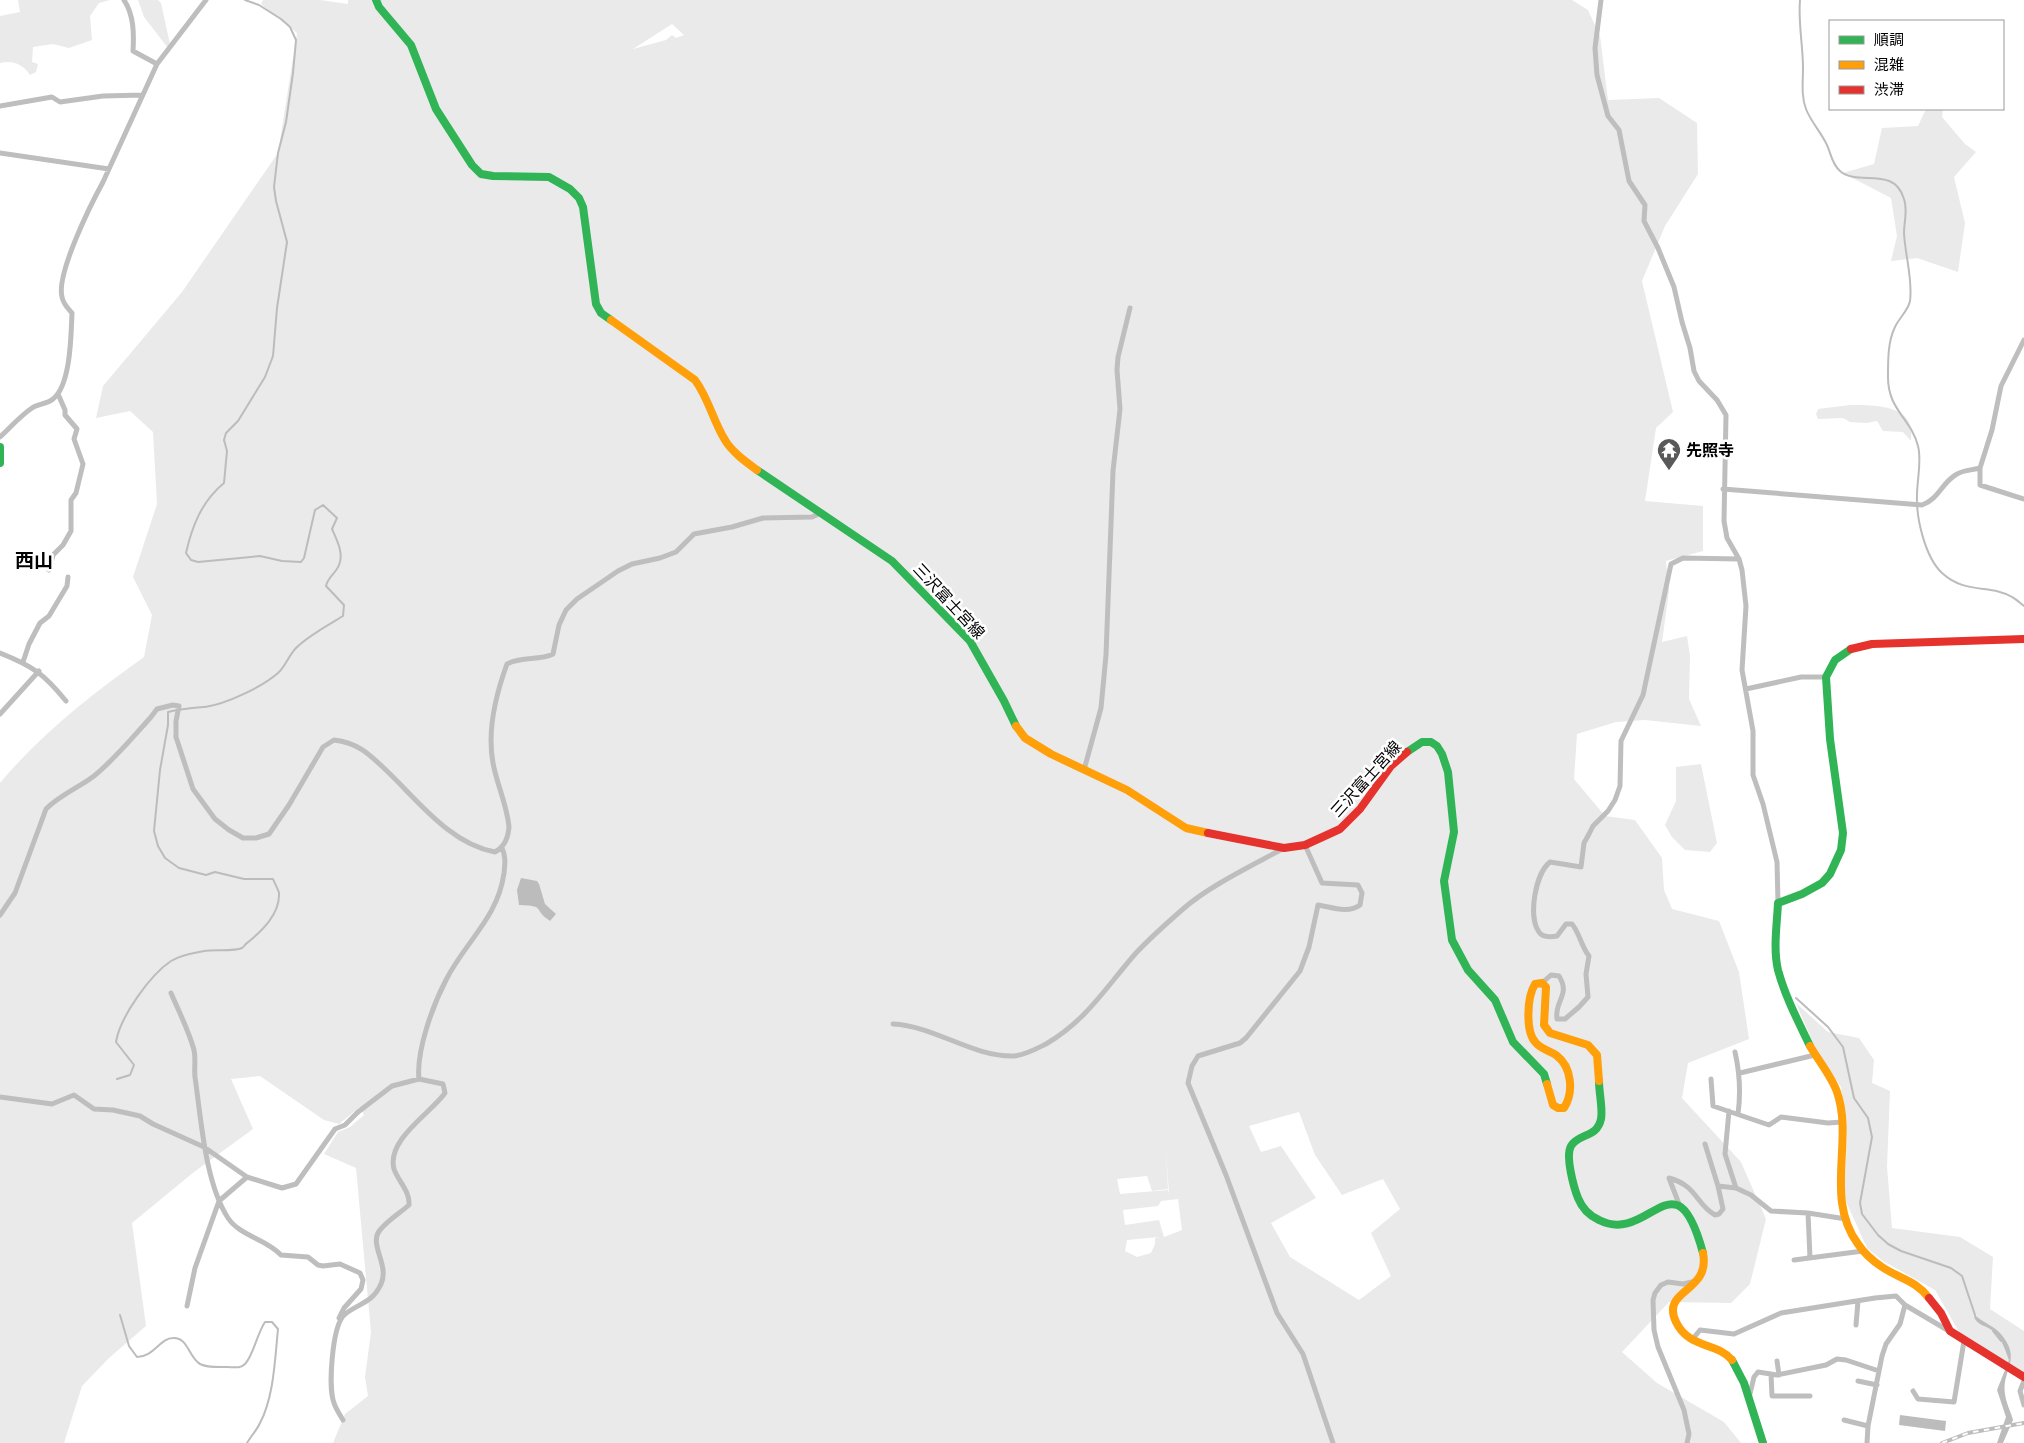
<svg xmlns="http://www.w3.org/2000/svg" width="2024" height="1443" viewBox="0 0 2024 1443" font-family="Cabin,'Noto Sans JP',sans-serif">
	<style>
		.green { fill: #eaeaea; fill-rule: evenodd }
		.water { fill: #bcbcbc }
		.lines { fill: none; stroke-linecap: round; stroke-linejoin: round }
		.stream { stroke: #bcbcbc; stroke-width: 2 }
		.street { stroke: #bebebe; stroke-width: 5 }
		.fast { stroke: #30b455; stroke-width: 8 }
		.slow { stroke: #ff9f0a; stroke-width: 8 }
		.jam { stroke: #e5322d; stroke-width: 8 }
		.rail-casing { stroke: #bdbdbd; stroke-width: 4 }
		.rail { stroke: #fff; stroke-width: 2; stroke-dasharray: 5.5; stroke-linecap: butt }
		.labels { text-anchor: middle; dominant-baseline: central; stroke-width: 5; stroke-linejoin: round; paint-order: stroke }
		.poi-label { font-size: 16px; font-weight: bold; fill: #000; stroke: #fff; text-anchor: start }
		.street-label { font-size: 16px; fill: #000; stroke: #fff }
		.quarter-label { font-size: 19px; font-weight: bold; fill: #000; stroke: #fff }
	</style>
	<rect width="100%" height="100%" fill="#fff"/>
	<path class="green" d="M 18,0 L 110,0 L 99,3 L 90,16 L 92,40 L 69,48 L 53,44 L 33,47 L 32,62 L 38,64 L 36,72 L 30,75 C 23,64 12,60 0,63 L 0,16 L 20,12 Z
		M 138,0 L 158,0 L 161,3 L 170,44 L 168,48 L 144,17 Z
		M 263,0 L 320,0 L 348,4 L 348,0 L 1572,0 L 1588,10 L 1600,36 L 1608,100 L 1659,98 L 1697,123 L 1698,174 L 1665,226 L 1642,281 L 1673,412 L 1656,428 L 1645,501 L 1703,506 L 1703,551 L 1666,561 L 1669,591 L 1662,642 L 1687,636 L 1690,656 L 1689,699 L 1701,726 L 1645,720 L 1616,722 L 1577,734 L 1574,779 L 1605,816 L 1635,820 L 1662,858 L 1664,890 L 1672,909 L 1719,921 L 1739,972 L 1749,1039 L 1688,1063 L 1682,1098 L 1741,1162 L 1766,1219 L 1750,1284 L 1731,1303 L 1669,1302 L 1622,1352 L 1657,1383 L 1724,1422 L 1741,1443 L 333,1443 L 345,1414 L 368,1396 L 365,1377 L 371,1332 L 356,1168 L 324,1154 L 338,1132 L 350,1127 L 364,1115 L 360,1107 L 339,1124 L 324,1120 L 260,1076 L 231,1079 L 253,1129 L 194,1172 L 132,1223 L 146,1326 L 109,1358 L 82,1386 L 64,1443 L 0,1443 L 0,783 C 41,734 92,694 144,657 L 152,615 L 133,577 L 157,504 L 153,432 L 130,411 L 96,418 L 103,386 L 182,292 L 278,153 L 297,33 L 261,4 ZM 672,24 L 684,35 L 676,38 L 672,35 L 666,40 L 633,49 ZM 1299,1112 L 1315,1155 L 1342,1195 L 1383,1179 L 1400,1209 L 1371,1233 L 1391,1276 L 1359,1300 L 1290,1257 L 1271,1223 L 1316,1198 L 1281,1146 L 1261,1152 L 1249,1126 ZM 1166,1152 L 1169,1194 L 1168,1190 L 1120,1194 L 1117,1179 L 1147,1176 L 1152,1191 L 1168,1189 ZM 1178,1199 L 1182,1230 L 1164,1237 L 1159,1220 L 1125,1225 L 1123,1210 L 1158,1206 L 1161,1201 ZM 1159,1237 L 1155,1238 L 1155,1244 L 1151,1253 L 1137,1257 L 1125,1251 L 1127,1240 Z
		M 1926,109 L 1943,109 L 1942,117 L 1965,144 L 1976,152 L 1954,177 L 1965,223 L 1958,272 L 1917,258 L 1891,261 L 1897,236 L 1891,198 L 1843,173 L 1874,164 L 1882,128 L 1918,126 Z
		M 1850,405 C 1867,405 1904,404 1910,425 C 1912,430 1911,436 1911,441 L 1903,432 L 1883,431 L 1877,421 L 1866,423 L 1850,422 L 1843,418 L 1818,419 L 1816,414 L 1818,409 Z
		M 1701,764 L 1717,843 L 1710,852 L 1685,850 L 1672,837 L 1665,825 L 1676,801 L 1676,767 Z
		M 1796,1003 L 1828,1032 L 1859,1038 L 1874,1060 L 1872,1083 L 1890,1091 L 1887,1167 L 1892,1228 L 1960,1237 L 1993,1257 L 1990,1309 L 2024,1331 L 2024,1373 L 1959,1332 L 1935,1290 L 1883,1261 L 1867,1248 L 1844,1197 L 1847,1136 L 1841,1087 L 1817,1052 Z"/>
	<path class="water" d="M 521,878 L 537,881 L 539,884 L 545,904 L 556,914 L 550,921 C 532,909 547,906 519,905 L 517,890 Z
		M 1974,1314 C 1981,1322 1991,1324 1999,1332 C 2024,1359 2001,1370 2005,1394 C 2006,1403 2011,1412 2013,1420 L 2003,1443 L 1997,1443 L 2006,1417 L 1997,1390 L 2009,1360 C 2005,1350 2002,1338 1993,1331 C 1986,1325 1974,1325 1974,1314 Z
		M 1900,1415 L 1946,1421 L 1945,1431 L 1899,1425 Z"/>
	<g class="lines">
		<path class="stream" d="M 1800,0 C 1798,23 1803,45 1803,68 C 1803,82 1801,96 1806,109 C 1811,122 1821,132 1827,145 C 1831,154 1832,164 1840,171 C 1858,187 1894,165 1904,199 C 1908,210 1904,222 1904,233 C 1905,255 1913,279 1910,301 C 1908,311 1899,318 1895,327 C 1888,341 1888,359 1888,375 C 1887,410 1911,418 1918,446 C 1922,461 1917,480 1917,495 C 1916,518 1925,557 1942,573 C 1966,595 1991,584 2012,597 C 2016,599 2020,603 2024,606
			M 1796,998 L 1828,1027 L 1843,1047 L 1854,1098 L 1868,1118 L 1872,1137 L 1860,1203 L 1862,1214 L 1878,1235 L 1888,1244 L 1901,1251 L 1951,1268 L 1962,1276 L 1975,1315
			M 117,1079 L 130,1075 L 134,1065 L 116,1042 C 120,1017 150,975 171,961 C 180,955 193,953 204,951 C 214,949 234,952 242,948 C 244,947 245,944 247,943 C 262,931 280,914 279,893 C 278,889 275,884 273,879 L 244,879 L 215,872 L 206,875 L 179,868 L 165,858 L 158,846 L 154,831 L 160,770 L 168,725 L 168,712 C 180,709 193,708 205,707 C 226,704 262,687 278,673 C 285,667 289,655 296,648 C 309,635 327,626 343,616 L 344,605 L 326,586 C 328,577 336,573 339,565 C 344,554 337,540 332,529 L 337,518 L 323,505 L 315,510 L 304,558 L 301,562 L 282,561 L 260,556 L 198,562 L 191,560 L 186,553 C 192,526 202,501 224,483 L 227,451 L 224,440 L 226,433 L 238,421 L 265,377 L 273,356 L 277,308 L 287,242 L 276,201 L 274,187 L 278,153 L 286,122 L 293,73 L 296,40 L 290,27 L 281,19 L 259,5 L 245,0
			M 120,1315 L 129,1346 L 137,1357 C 154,1357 160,1338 173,1338 C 188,1337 189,1358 200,1364 C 208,1368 219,1367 227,1367 C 234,1367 240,1369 245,1364 C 253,1356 257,1334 265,1322 L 272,1322 L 278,1329 C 275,1358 274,1397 260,1423 C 257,1430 251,1436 247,1443
			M 1993,1331 L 2001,1341"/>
		<path class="street" d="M 124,0 C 134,15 134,34 133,51 L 157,64
			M 1601,0 L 1595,48 L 1597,75 L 1608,116 L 1619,130 L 1629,181 L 1645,205 L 1644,221 L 1658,248 L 1674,287 L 1682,322 L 1690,348 L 1694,371 L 1699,381 L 1717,400 L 1726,415 L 1724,521 L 1727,538 L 1739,559 L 1742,570 L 1746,606 L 1742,670 L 1753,731 L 1753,775 L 1763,804 L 1777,862 L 1778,903
			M 0,106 L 52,97 L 60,102 L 103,96 L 143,95
			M 0,153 L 109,169
			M 2024,340 L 2001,386 L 1992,430 L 1980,468 L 1980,485 L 2024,499
			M 0,437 C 10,428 20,416 32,408 C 38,404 47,404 53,399 C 71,385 71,334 72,313 C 68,308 63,304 62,297 C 56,274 91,204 103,182 L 157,64 L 206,0
			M 1723,489 L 1922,505 C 1939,499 1942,482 1957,474 C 1963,470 1973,470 1980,468
			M 49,570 L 53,555 L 63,545 L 71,531 L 71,500 L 76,493 L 83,464 L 74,439 L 77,429 L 65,415 L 65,410 L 58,394
			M 0,653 C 33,666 44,674 66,701
			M 23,662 L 29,644 L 40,623 L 49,616 L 67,586 L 68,577
			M 1746,689 L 1801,677 L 1826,677
			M 0,714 L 39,671
			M 1084,770 L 1101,708 L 1106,655 L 1113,471 L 1120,409 L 1117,370 L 1118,357 L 1130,308
			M 1305,845 L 1322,883 L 1358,885 L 1362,893 L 1360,905 C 1348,914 1331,907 1318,905 L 1309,947 L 1300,971 L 1246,1038 L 1240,1043 L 1198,1056 L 1192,1066 L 1188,1083 L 1226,1175 L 1277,1313 L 1303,1354 L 1333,1443
			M 0,915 L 15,893 L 46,809 C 60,795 78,788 94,776 C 115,759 133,737 151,717 L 157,709 L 173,705 L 179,706 L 176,721 L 176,737 L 193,789 L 215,819 L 229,830 L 243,838 L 256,838 L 269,834 L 289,805 L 323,747 L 334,740 C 360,743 371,756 389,773 C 419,802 451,844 495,852 C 505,846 508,838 509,827 C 507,805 497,785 493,763 C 487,731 496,694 507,664 C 522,656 539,661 553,654 L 559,625 L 566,610 L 577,599 L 618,571 L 632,564 L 660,558 L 676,552 L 694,534 L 732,527 L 763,518 L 812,517 L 821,513
			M 1542,983 L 1551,975 L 1559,976 C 1571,995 1554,1001 1557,1019 L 1565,1019 L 1579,1007 L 1588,997 L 1586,974 L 1589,956 C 1581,946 1580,934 1572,924 L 1566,924 L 1557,936 C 1551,937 1542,937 1539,932 C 1528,917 1535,874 1550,862 L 1581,867 L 1584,843 L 1589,834 L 1593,826 L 1608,811 L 1615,800 L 1620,786 L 1621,741 L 1643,695 L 1671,564 L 1683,558 L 1739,559
			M 171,993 C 179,1012 189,1031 194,1050 C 196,1059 194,1068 195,1077 C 201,1118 205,1183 228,1218 C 240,1236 266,1239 281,1255 L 308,1257 L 318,1265 L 323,1266 L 340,1264 L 360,1273 L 363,1280 L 361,1289 L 344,1308 L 339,1318
			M 893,1024 C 935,1026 972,1057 1014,1056 C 1025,1055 1036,1049 1046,1044 C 1087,1020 1106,987 1136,953 C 1151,937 1167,923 1183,909 C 1209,886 1253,865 1284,848
			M 1735,1052 C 1740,1074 1741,1092 1738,1114
			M 1740,1073 L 1815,1055
			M 419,1079 C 416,1051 433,1005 446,980 C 465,942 498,918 504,873 C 505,863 506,857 502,848
			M 1711,1079 L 1713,1106 L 1769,1125 L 1781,1117 L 1828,1123 L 1842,1122
			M 0,1097 L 52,1104 L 74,1095 L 94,1109 L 113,1110 L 140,1116 L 153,1124 L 204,1147 L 247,1177 L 282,1188 L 296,1184 L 335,1129 L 345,1125 L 358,1112 L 392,1086 L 419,1079 L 443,1084 L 445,1093 C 431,1113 386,1140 394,1169 C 398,1181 410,1191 409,1205 C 400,1213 388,1220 380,1230 C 368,1244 390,1265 381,1284 C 372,1304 358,1303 344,1315 C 332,1327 328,1388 334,1403 C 336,1409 340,1415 343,1420
			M 1729,1111 L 1725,1154 L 1736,1188
			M 1718,1186 L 1736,1188 L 1751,1195 L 1771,1211 L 1808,1213 L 1846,1219
			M 1679,1204 L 1669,1178 C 1698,1186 1696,1205 1715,1215 L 1719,1214 L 1723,1209 L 1718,1186 L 1705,1144
			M 1808,1213 L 1810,1258
			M 1794,1260 L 1863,1251
			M 187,1306 L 195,1268 L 219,1201 L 247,1177
			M 1856,1325 L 1858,1301
			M 1692,1340 L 1700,1330 L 1734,1334 L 1781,1313 L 1875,1298 L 1896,1296 L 1905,1305
			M 1777,1361 L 1779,1375
			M 1771,1374 L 1772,1396 L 1810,1396
			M 1858,1381 L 1877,1385
			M 1913,1391 L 1918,1399 L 1954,1402 L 1964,1341
			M 1749,1398 L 1754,1377 L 1758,1372 L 1777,1375 L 1826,1365 L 1837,1359 L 1846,1360 L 1879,1371
			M 2024,1405 L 2020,1391 L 2024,1381
			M 1844,1420 L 1868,1426
			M 1687,1443 L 1689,1434 L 1684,1410 L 1658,1347 L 1654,1330 L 1653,1300 L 1655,1293 L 1661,1285 L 1668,1282 L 1683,1284 L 1696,1281
			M 1867,1443 L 1868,1426 L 1882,1356 L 1886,1344 L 1900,1324 L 1905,1305 L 1949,1331"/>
		<path class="fast" d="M 376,0 L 379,7 L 411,45 L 436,109 L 472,165 L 481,174 L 493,176 L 549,177 L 570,189 L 579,198 L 583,207 L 596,304 L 601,313 L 611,320
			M 0,447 L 0,463
			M 757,470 L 892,561 L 970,641 L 1004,701 L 1016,726
			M 1407,752 L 1422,742 L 1431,742 L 1437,746 L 1442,754 L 1448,772 L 1454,832 L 1444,881 L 1452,940 L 1468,970 L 1495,1000 L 1513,1042 L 1544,1074 L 1547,1084
			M 1810,1046 C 1798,1021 1785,996 1778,970 C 1773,949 1777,924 1778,903 L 1802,894 L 1822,883 L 1830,874 L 1841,850 L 1843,833 L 1830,739 L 1826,677 L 1835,660 L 1851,649
			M 1599,1081 C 1599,1093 1603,1109 1601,1119 C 1597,1138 1579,1133 1571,1146 C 1565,1156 1574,1188 1578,1198 C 1582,1208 1590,1216 1599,1220 C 1650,1246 1675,1150 1703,1253
			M 1732,1360 L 1744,1383 L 1763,1443"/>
		<path class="slow" d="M 611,320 L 695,380 C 709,399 713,421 725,440 C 732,452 746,462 757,470
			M 1016,726 L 1025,738 L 1051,754 L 1127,790 L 1186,828 L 1208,833
			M 1810,1046 C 1818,1060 1832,1077 1837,1092 C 1854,1141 1824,1198 1858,1244 C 1864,1253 1873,1261 1882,1267 C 1900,1279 1915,1280 1929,1298
			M 1547,1084 L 1553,1105 L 1558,1108 L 1564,1108 C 1574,1092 1572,1067 1556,1055 C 1550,1051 1541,1049 1536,1043 C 1525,1032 1527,997 1535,984 L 1542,983 L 1546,987 L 1544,1025 L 1550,1033 L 1588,1045 L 1597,1055 L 1599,1081
			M 1703,1253 C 1711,1293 1660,1289 1676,1322 C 1689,1349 1717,1342 1732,1360"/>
		<path class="jam" d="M 1851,649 L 1872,644 L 2024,639
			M 1208,833 L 1284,848 L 1305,845 L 1340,829 L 1360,809 L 1391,766 L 1407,752
			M 1929,1298 L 1941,1313 L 1950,1331 L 2024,1377"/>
		<g class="rail-casing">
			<path id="rail" d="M 1942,1443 L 1968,1433 L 2024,1423"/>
		</g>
		<use href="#rail" class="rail"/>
	</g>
	<defs>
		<g id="temple-pin" transform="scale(1.25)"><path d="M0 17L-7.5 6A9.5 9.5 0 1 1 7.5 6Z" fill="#595959" stroke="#fff"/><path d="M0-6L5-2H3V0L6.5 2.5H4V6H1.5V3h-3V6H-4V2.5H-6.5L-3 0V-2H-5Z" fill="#fff"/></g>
	</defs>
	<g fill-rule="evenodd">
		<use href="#temple-pin" x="1669" y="450"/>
	</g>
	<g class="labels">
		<g class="poi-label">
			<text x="1686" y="450">先照寺</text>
		</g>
		<g class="street-label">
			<text transform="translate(949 601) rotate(47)">三沢富士宮線</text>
			<text transform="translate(1366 779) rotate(-48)">三沢富士宮線</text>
		</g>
		<g class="quarter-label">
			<text x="34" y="560">西山</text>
		</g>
	</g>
	<rect x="1829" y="20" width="175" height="90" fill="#ffffff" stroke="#999999"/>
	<rect x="1839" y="36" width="25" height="8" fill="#30b455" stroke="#999999"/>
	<text x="1874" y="45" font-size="15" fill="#000000">順調</text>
	<rect x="1839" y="61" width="25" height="8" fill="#ff9f0a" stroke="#999999"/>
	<text x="1874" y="70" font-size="15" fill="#000000">混雑</text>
	<rect x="1839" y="86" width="25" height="8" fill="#e5322d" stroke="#999999"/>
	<text x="1874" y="95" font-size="15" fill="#000000">渋滞</text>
</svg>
